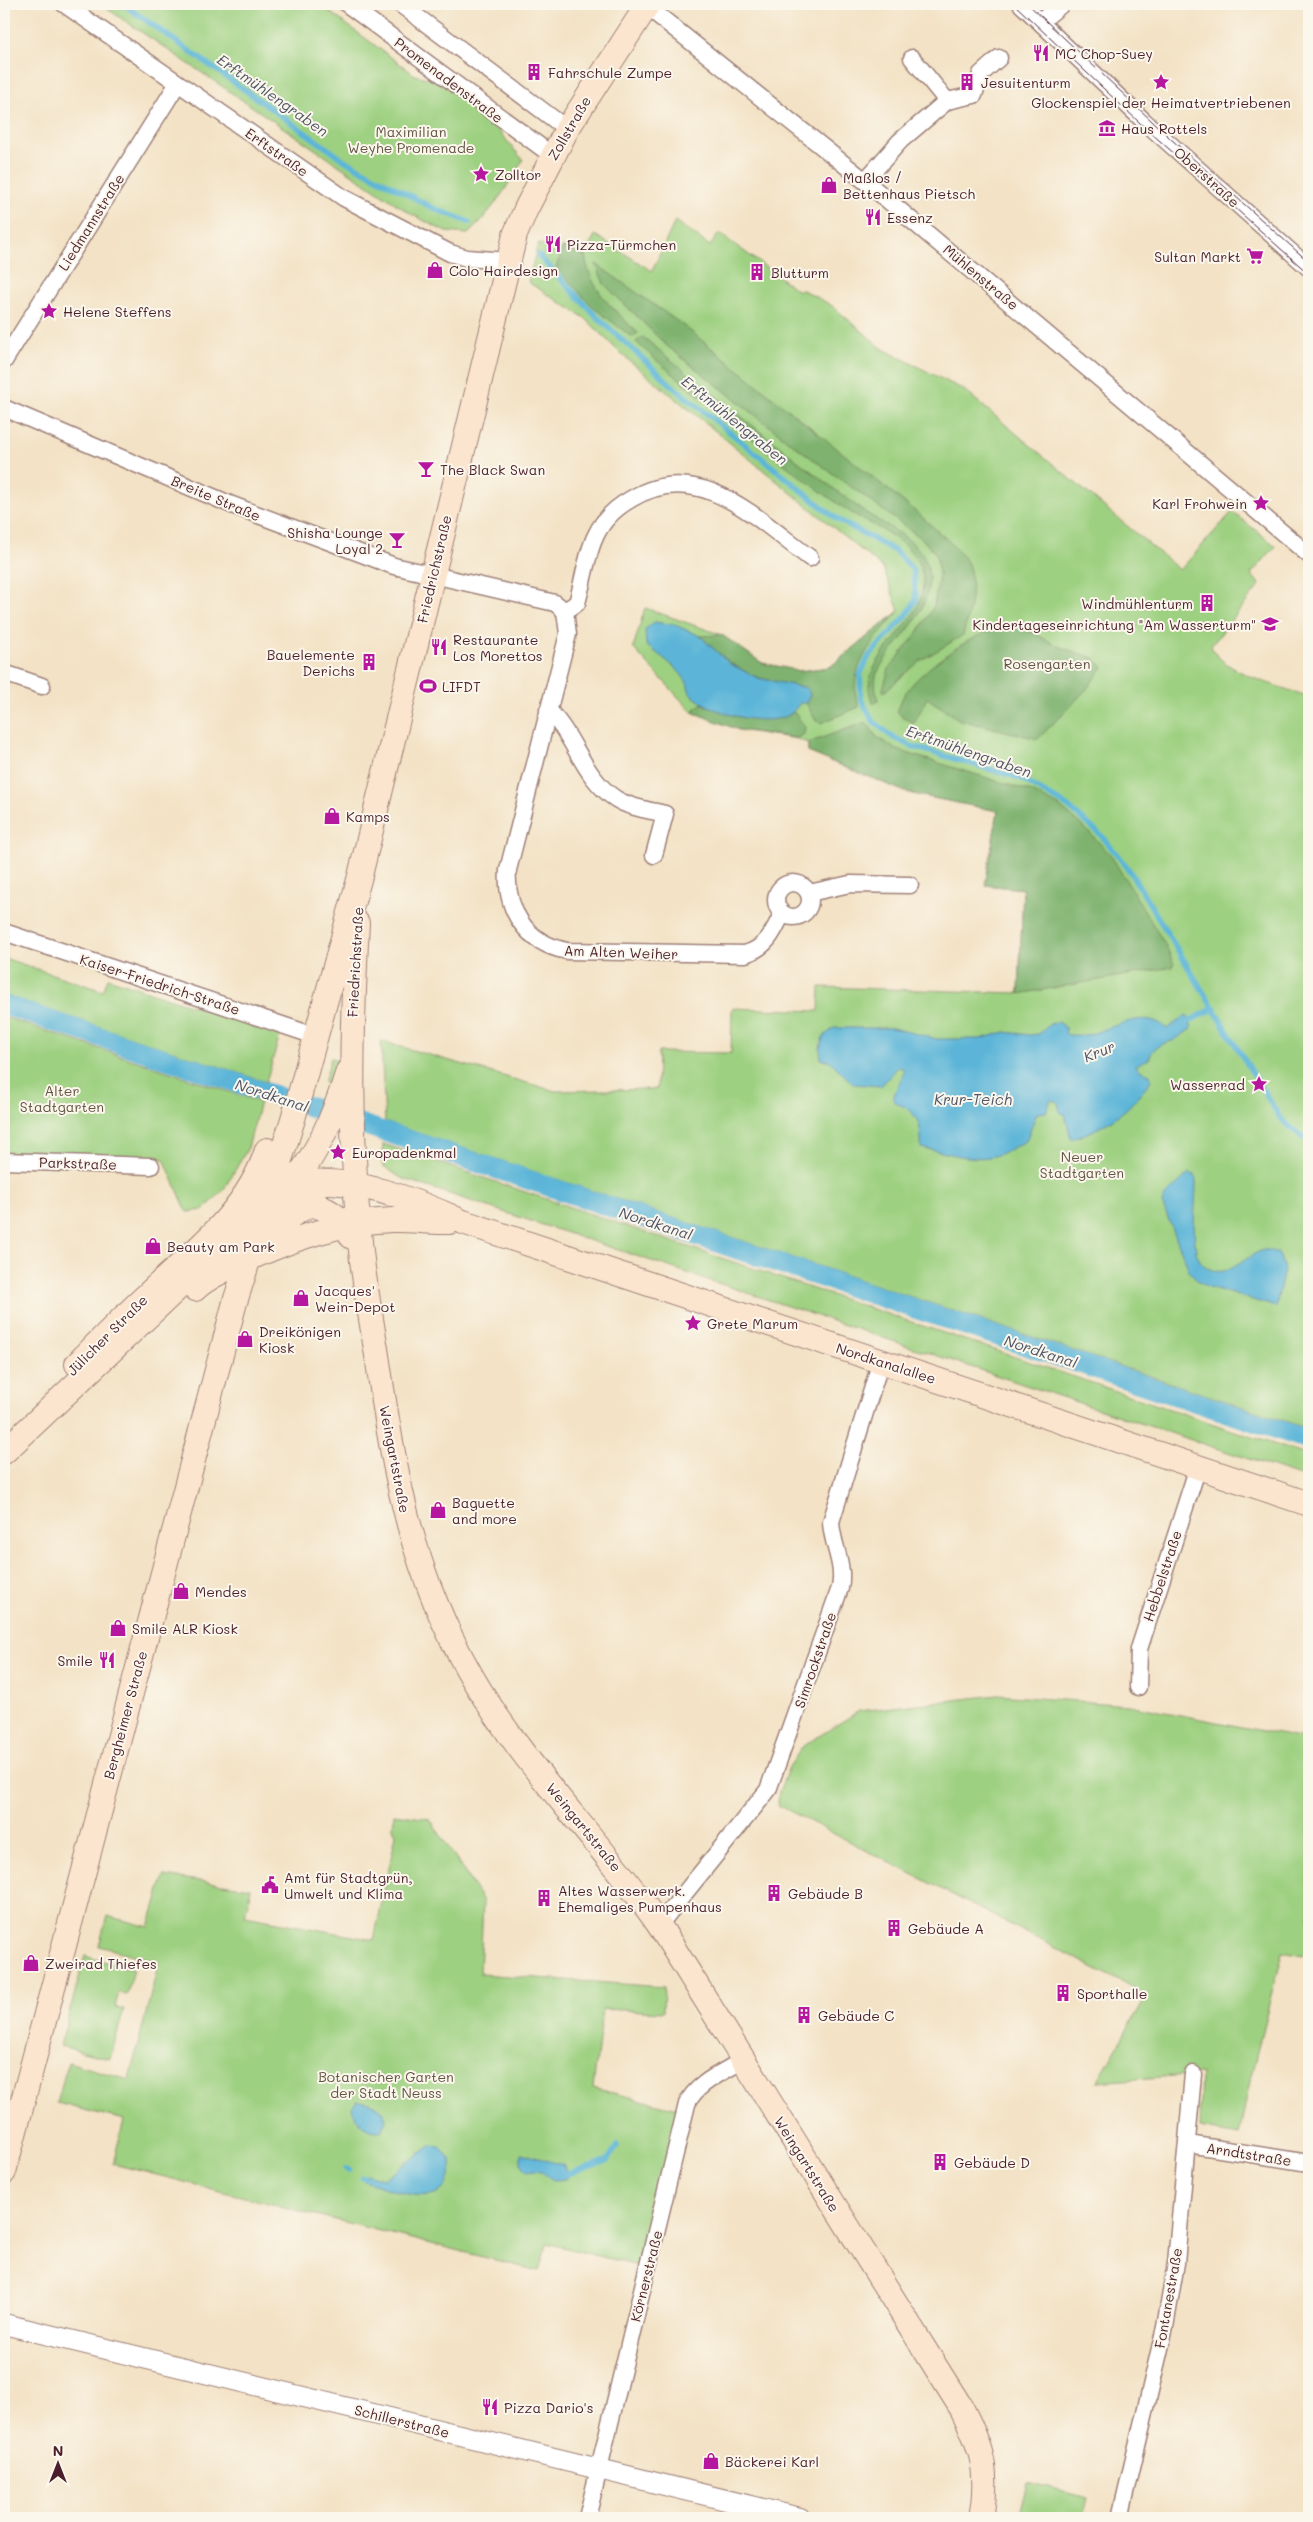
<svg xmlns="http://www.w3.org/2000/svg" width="1313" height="2522" viewBox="0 0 1313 2522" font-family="Mali,sans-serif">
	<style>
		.green { fill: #9dd080; stroke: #747856 }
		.forest { fill: #7eb26e; stroke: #64684c }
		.water { fill: #5bb5d8; stroke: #526a82 }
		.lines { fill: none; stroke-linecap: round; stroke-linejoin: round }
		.stream { stroke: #5bb5d8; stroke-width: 5.5 }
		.canal { stroke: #5bb5d8; stroke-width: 20 }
		.minor-casing { stroke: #9e8078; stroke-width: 19 }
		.tertiary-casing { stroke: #9e8078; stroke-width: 22 }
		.secondary-casing { stroke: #9e8078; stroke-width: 26 }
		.minor { stroke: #fff; stroke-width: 16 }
		.tertiary { stroke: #fff; stroke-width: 20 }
		.secondary { stroke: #fbe5cf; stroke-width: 24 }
		.tram { stroke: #4a1f2b; stroke-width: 1 }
		.labels { text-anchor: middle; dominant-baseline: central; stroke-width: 4; stroke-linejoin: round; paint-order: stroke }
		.poi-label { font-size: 14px; fill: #4a1f2b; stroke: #fbf7ec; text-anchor: start }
		.street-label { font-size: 14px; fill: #4a1f2b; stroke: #fbf7ec }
		.park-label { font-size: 14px; fill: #635444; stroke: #fbf7ec }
		.water-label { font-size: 15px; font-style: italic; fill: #505468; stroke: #fbf7ec }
	</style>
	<rect width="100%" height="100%" fill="#fbf7ec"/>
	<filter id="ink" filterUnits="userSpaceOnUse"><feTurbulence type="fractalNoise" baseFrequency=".02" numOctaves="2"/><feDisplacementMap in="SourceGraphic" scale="10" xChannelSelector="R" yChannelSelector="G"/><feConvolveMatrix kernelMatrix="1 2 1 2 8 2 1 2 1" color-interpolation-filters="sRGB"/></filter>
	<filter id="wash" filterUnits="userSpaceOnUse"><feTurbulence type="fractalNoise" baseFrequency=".0096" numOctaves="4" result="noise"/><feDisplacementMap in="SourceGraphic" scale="20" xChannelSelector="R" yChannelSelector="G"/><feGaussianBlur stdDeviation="1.12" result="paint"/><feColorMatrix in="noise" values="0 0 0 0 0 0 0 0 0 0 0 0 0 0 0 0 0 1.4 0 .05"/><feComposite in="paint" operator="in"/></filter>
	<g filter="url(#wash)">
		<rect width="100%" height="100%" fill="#f3e2c5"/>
		<path class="green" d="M 100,4 L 319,4 L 415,75 L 436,80 L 489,119 L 523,160 C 507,187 492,212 468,234 L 446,232 L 411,214 Z
			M 675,221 L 710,246 L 719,233 L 797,290 L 803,290 L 831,305 L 883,349 L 964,390 L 1180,570 L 1232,512 L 1276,546 L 1251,574 L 1260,585 L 1211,646 C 1221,672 1278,686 1304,695 L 1309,693 L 1309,1429 L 385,1122 L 381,1041 L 555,1091 L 657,1089 L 658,1052 L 731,1053 L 732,1008 L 819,1011 L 820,987 L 1019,993 L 1023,889 L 985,885 L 998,811 L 908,793 L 808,752 L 808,743 L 797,739 L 739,730 L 692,712 L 633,648 L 645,608 L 722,635 L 762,663 L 800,671 L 830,667 L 899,611 L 883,568 L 620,353 L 585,318 L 528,282 L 538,244 L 545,245 L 550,251 L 556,252 L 563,247 L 585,255 L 595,235 L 652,271 Z
			M 4,958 L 103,991 L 108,978 L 280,1035 L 266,1082 L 4,995 Z
			M 4,1017 L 260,1102 L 248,1148 L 224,1189 L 204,1210 L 187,1212 L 164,1159 L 4,1155 Z
			M 331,1058 L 342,1061 L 334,1087 L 324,1083 Z
			M 383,1144 L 1309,1456 L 1309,1479 L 401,1178 L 382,1165 Z
			M 997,1695 L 1129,1705 L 1309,1740 L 1309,1957 L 1282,1952 L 1252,2072 L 1239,2135 L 1199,2128 L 1201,2074 L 1097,2082 L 1147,1995 L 778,1805 L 779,1791 L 789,1767 L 803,1746 L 859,1711 Z
			M 394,1814 L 430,1819 L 483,1901 L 480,1974 L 664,1987 L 663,2012 L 603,2009 L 593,2088 L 678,2109 L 642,2267 L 547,2243 L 539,2271 L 113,2164 L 124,2120 L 57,2103 L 68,2062 L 129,2080 L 159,1962 L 99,1946 L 107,1916 L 149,1927 L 164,1876 L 251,1888 L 245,1916 L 374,1940 L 396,1834 L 393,1828 Z
			M 85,1956 L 134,1970 L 127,1994 L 119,1992 L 115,2007 L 124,2009 L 110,2059 L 60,2046 Z
			M 1027,2482 L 1088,2497 L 1083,2518 L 1018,2518 Z"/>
		<path class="forest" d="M 563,247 L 585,256 C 591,292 613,308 638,333 L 632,337 L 595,309 L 556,268 Z
			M 596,264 L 684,326 L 920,515 C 931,526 960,549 967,562 C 977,583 969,614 963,635 L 920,661 L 884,692 L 883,689 L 889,669 L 918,632 L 934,606 L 939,575 L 936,554 L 921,538 L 791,443 L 667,346 L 604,284 Z
			M 643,337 C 715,396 787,454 861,509 C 878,522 911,536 922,554 C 925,559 930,573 929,579 C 928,618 894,641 878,671 C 874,678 875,692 878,700 L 873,703 C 854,665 913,630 921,597 C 926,578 922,562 908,549 C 891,531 864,522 844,508 C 779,463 718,410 656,360 L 636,342 Z
			M 899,611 C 877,637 844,668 859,707 L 821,723 L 816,721 L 806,703 L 810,695 C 793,682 780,685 760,678 C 735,670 718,653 700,636 L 722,635 L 762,663 L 800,671 L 830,667 Z
			M 1016,624 L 1058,646 L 1094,658 L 1103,667 L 1087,689 L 1038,739 L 960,720 L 927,698 L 914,723 L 903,718 L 897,711 C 902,682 959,643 986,632 C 996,628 1006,626 1016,624 Z
			M 702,703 L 706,706 L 786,716 L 794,712 L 805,727 L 804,734 L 797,738 L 739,730 L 692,712 Z
			M 866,722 L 877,737 L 897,750 L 1032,792 L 1059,806 L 1086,829 L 1110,854 L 1166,946 L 1174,964 L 1173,967 L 1019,994 L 1023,889 L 985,885 L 998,811 L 908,793 L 808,752 L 808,743 Z"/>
		<path class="water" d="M 655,622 L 675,625 L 700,636 L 730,664 L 758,678 L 807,688 L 810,695 L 806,703 L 800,703 C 796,708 793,713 787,716 C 762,727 711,713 692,695 C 688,692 689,686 686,681 C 678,667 659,655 646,645 L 645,629 Z
			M 1187,1015 L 1192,1028 C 1186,1032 1179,1038 1172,1041 C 1160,1045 1153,1046 1149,1059 L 1136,1065 L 1139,1070 L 1150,1074 L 1151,1080 C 1131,1110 1106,1128 1071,1139 L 1065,1114 L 1060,1113 L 1058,1102 L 1051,1100 L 1046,1112 L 1037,1113 L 1026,1141 C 1016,1146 1005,1153 994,1156 C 969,1162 945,1151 921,1148 C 922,1123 917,1111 894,1102 C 892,1091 903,1081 904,1069 L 898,1067 L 881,1086 L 853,1084 L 830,1061 L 821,1059 L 820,1048 L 823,1037 L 834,1028 L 892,1028 L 937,1039 L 980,1039 L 1005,1032 L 1030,1035 L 1039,1034 L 1050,1024 L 1059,1022 L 1065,1027 L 1065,1032 L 1068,1035 C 1075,1035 1084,1036 1091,1034 C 1115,1027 1147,1008 1167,1029 Z
			M 1189,1173 L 1195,1175 L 1196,1181 C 1196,1203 1192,1228 1196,1250 C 1197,1256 1200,1262 1205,1266 C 1227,1283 1244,1255 1264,1250 C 1270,1249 1274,1252 1279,1254 L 1284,1269 L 1276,1307 L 1206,1286 L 1198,1281 L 1189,1270 L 1162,1203 L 1165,1196 Z
			M 357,2101 C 369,2101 383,2107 386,2119 L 383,2130 C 368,2135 355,2121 352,2107 Z
			M 432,2145 L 440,2146 L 451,2161 C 455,2218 391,2189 364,2181 L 366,2174 L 383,2179 Z
			M 521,2153 L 563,2165 L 568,2176 L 566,2179 L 554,2180 C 540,2174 546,2168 527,2171 L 521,2163 Z"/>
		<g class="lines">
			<path class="stream" d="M 123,4 L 344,160 L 433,208 L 469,222
				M 538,255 L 595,315 L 675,388 L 837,519 L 895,551 L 913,570 L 916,600 L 906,616 L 869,656 L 860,675 L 861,699 L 873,721 L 891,736 L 911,746 L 1020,778 L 1067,806 L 1102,836 L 1129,870 L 1280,1118 L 1302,1137 L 1309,1140
				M 1183,1024 L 1215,1008
				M 346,2169 L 349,2170
				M 568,2174 L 608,2160 L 617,2146
				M 362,2177 L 365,2178"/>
			<path class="canal" d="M 4,1005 L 1309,1440"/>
		</g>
	</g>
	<g filter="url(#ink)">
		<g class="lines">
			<g class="minor-casing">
				<path id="minor" d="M 64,4 L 344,198 L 450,253 L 467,258 L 508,261
					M 347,4 L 553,156
					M 400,4 L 567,129
					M 644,4 L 865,181 L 1309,555
					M 1021,4 L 1144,121 L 1309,268
					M 1040,22 L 1062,4
					M 912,58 L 947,101
					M 865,181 L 900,141 L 947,101 L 974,95 L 981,74 L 999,58
					M 4,361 L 178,83
					M 4,408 L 232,505 L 394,566 L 555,603 L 565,611 L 568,634 L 508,870 C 505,910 526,943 567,951 L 745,954 C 766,948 773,933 782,914
					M 565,611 L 577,603 C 583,582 586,557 595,537 C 603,519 615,508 631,499 C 699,457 758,520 810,558
					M 4,673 L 42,686
					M 548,710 C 575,736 583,778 616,799 C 630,808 649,810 665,814 L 654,855
					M776 900a17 17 0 1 1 34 0a17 17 0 1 1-34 0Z
					M 809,893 L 850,884 L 910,885
					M 4,932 L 315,1036
					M 4,1161 L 151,1166
					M 1138,1687 L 1139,1649 L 1198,1467
					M 659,1925 L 768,1790 L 840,1588 C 845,1564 832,1545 831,1522 L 881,1361
					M 1188,2144 L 1309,2163
					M 587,2518 L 687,2104 C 696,2083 724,2072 743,2060
					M 1120,2518 L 1165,2327 L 1176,2263 L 1193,2074"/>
			</g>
			<g class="tertiary-casing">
				<path id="tertiary" d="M 4,2324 L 800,2518"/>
			</g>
			<g class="secondary-casing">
				<path id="secondary" d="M 357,923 C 351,1035 349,1148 362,1260 C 366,1294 373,1328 378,1362 C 395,1478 412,1573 472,1677 C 524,1767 600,1840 659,1925 L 962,2409 C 983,2450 989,2472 981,2518
					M 284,1190 C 314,1166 337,1108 348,1071
					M 264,1205 C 298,1198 335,1202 352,1237
					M 219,1228 C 240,1210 263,1192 291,1185 C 343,1172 416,1200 463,1222 L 1309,1504
					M 256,1249 L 281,1222 L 315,1201
					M 195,1289 C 207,1277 225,1270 241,1262 C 290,1240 337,1222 392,1220 C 411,1219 430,1223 449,1222
					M 77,1364 C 101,1339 125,1315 150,1292 C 196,1250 248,1210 267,1150
					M 4,1452 L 251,1219
					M 4,2172 L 235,1302 L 293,1119 L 360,876 L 515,235 L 526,209 L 567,129 L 648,4"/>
			</g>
			<use href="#minor" class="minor"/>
			<use href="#tertiary" class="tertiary"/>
			<use href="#secondary" class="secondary"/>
			<path class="tram" d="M 1014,4 L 1141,124 L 1309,274
				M 1028,4 L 1171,139 L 1309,262"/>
		</g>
	</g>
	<defs>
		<g id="restaurant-bare" transform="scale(1.35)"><path d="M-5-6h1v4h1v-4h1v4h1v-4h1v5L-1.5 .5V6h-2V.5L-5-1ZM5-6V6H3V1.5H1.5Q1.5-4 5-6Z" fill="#b5179e" stroke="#fbf7ec" stroke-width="2.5" paint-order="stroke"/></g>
		<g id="building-bare" transform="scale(1.35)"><path d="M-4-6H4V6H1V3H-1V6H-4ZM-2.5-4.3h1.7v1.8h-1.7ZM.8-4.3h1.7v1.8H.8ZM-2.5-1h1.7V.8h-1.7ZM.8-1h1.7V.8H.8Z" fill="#b5179e" stroke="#fbf7ec" stroke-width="2.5" paint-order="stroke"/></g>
		<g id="sight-bare" transform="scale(1.35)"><path d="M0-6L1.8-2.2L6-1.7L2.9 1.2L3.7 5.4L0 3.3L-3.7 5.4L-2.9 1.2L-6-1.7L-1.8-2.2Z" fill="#b5179e" stroke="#fbf7ec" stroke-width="2.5" paint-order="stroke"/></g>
		<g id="museum-bare" transform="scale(1.35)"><path d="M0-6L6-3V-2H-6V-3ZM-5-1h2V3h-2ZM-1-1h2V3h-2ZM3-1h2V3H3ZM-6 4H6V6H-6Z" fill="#b5179e" stroke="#fbf7ec" stroke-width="2.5" paint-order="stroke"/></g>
		<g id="shop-bare" transform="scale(1.35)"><path d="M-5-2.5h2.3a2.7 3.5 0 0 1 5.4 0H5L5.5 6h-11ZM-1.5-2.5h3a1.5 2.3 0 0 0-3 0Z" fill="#b5179e" stroke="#fbf7ec" stroke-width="2.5" paint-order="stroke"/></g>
		<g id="supermarket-bare" transform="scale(1.35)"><path d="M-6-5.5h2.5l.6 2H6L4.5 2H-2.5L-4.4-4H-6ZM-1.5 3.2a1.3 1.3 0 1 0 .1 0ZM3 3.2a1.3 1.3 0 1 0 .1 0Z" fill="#b5179e" stroke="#fbf7ec" stroke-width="2.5" paint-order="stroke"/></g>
		<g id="bar-bare" transform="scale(1.35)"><path d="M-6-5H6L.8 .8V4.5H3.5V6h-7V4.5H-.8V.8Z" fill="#b5179e" stroke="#fbf7ec" stroke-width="2.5" paint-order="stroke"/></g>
		<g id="school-bare" transform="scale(1.35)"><path d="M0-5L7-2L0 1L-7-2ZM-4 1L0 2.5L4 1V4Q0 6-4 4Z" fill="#b5179e" stroke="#fbf7ec" stroke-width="2.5" paint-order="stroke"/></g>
		<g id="stadium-bare" transform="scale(1.35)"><path d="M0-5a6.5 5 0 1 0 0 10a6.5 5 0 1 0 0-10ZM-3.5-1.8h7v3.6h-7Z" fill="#b5179e" stroke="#fbf7ec" stroke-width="2.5" paint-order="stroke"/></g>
		<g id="civic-bare" transform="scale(1.35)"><path d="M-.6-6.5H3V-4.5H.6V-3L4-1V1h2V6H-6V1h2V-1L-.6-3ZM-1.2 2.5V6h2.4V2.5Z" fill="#b5179e" stroke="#fbf7ec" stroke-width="2.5" paint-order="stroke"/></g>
	</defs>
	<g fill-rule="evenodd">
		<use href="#restaurant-bare" x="1041" y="53"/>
		<use href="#building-bare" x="534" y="72"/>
		<use href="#building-bare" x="967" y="82"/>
		<use href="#sight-bare" x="1161" y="82"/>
		<use href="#museum-bare" x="1107" y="128"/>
		<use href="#sight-bare" x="481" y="174"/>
		<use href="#shop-bare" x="829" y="185"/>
		<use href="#restaurant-bare" x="873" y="217"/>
		<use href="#restaurant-bare" x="553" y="244"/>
		<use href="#supermarket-bare" x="1255" y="256"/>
		<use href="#shop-bare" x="435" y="270"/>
		<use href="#building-bare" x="757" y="272"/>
		<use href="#sight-bare" x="49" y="311"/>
		<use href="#bar-bare" x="426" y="469"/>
		<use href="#sight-bare" x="1261" y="503"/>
		<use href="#bar-bare" x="397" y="540"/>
		<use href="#building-bare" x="1207" y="603"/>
		<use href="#school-bare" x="1270" y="624"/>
		<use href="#restaurant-bare" x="439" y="647"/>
		<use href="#building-bare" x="369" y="662"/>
		<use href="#stadium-bare" x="428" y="686"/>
		<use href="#shop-bare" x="332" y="816"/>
		<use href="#sight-bare" x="1259" y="1084"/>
		<use href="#sight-bare" x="338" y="1152"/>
		<use href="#shop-bare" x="153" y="1246"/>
		<use href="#shop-bare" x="301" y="1298"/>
		<use href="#sight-bare" x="693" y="1323"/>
		<use href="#shop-bare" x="245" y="1339"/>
		<use href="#shop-bare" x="438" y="1510"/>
		<use href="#shop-bare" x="181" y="1591"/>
		<use href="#shop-bare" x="118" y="1628"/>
		<use href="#restaurant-bare" x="107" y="1660"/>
		<use href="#civic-bare" x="270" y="1885"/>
		<use href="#building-bare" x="774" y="1893"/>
		<use href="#building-bare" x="544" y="1898"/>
		<use href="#building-bare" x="894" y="1928"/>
		<use href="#shop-bare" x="31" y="1963"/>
		<use href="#building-bare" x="1063" y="1993"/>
		<use href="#building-bare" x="804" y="2015"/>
		<use href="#building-bare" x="940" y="2162"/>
		<use href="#restaurant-bare" x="490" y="2407"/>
		<use href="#shop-bare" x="711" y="2461"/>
	</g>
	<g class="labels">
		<g class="poi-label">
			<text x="1055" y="53">MC Chop-Suey</text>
			<text x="548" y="72">Fahrschule Zumpe</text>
			<text x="981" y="82">Jesuitenturm</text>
			<text x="1161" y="102" text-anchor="middle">Glockenspiel der Heimatvertriebenen</text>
			<text x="1121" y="128">Haus Rottels</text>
			<text x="495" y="174">Zolltor</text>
			<text x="843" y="177">Maßlos /<tspan x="843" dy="16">Bettenhaus Pietsch</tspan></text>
			<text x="887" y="217">Essenz</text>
			<text x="567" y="244">Pizza-Türmchen</text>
			<text x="1241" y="256" text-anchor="end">Sultan Markt</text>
			<text x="449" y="270">Colo Hairdesign</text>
			<text x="771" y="272">Blutturm</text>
			<text x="63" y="311">Helene Steffens</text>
			<text x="440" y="469">The Black Swan</text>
			<text x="1247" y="503" text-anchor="end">Karl Frohwein</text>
			<text x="383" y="532" text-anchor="end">Shisha Lounge<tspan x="383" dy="16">Loyal 2</tspan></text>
			<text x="1193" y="603" text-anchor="end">Windmühlenturm</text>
			<text x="1256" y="624" text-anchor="end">Kindertageseinrichtung "Am Wasserturm"</text>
			<text x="453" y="639">Restaurante<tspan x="453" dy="16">Los Morettos</tspan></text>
			<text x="355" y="654" text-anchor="end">Bauelemente<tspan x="355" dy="16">Derichs</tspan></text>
			<text x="442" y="686">LIFDT</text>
			<text x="346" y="816">Kamps</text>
			<text x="1245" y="1084" text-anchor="end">Wasserrad</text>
			<text x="352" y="1152">Europadenkmal</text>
			<text x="167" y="1246">Beauty am Park</text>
			<text x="315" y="1290">Jacques'<tspan x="315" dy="16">Wein-Depot</tspan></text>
			<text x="707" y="1323">Grete Marum</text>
			<text x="259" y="1331">Dreikönigen<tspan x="259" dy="16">Kiosk</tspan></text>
			<text x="452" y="1502">Baguette<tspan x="452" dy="16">and more</tspan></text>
			<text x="195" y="1591">Mendes</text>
			<text x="132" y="1628">Smile ALR Kiosk</text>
			<text x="93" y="1660" text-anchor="end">Smile</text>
			<text x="284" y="1877">Amt für Stadtgrün,<tspan x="284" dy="16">Umwelt und Klima</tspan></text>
			<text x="558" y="1890">Altes Wasserwerk.<tspan x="558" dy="16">Ehemaliges Pumpenhaus</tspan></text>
			<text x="788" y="1893">Gebäude B</text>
			<text x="908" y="1928">Gebäude A</text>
			<text x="45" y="1963">Zweirad Thiefes</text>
			<text x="1077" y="1993">Sporthalle</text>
			<text x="818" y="2015">Gebäude C</text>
			<text x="954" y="2162">Gebäude D</text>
			<text x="504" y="2407">Pizza Dario's</text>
			<text x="725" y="2461">Bäckerei Karl</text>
		</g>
		<g class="street-label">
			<text transform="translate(449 80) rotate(37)">Promenadenstraße</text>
			<text transform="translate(569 128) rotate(-60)">Zollstraße</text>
			<text transform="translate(277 152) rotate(35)">Erftstraße</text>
			<text transform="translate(1207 177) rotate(42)">Oberstraße</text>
			<text transform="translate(91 222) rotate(-58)">Liedmannstraße</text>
			<text transform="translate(981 277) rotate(40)">Mühlenstraße</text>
			<text transform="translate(216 498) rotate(23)">Breite Straße</text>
			<text transform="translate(434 569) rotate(-77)">Friedrichstraße</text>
			<text transform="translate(621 952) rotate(2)">Am Alten Weiher</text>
			<text transform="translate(355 962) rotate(-87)">Friedrichstraße</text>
			<text transform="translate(160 984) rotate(18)">Kaiser-Friedrich-Straße</text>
			<text transform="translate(78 1163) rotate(2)">Parkstraße</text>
			<text transform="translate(107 1335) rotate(-45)">Jülicher Straße</text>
			<text transform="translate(886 1363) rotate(18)">Nordkanalallee</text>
			<text transform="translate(395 1459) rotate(79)">Weingartstraße</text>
			<text transform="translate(1162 1576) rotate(-72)">Hebbelstraße</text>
			<text transform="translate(815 1660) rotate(-71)">Simrockstraße</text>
			<text transform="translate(125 1715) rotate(-75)">Bergheimer Straße</text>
			<text transform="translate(584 1827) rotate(51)">Weingartstraße</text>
			<text transform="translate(1249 2154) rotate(9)">Arndtstraße</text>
			<text transform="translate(807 2164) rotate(58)">Weingartstraße</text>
			<text transform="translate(646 2276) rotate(-76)">Körnerstraße</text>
			<text transform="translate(1168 2298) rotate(-80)">Fontanestraße</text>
			<text transform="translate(402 2421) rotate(14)">Schillerstraße</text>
		</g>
		<g class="park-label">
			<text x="411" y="131">Maximilian<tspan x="411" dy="16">Weyhe Promenade</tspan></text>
			<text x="1047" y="663">Rosengarten</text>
			<text x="62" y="1090">Alter<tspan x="62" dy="16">Stadtgarten</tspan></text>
			<text x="1082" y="1156">Neuer<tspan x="1082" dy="16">Stadtgarten</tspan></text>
			<text x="386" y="2076">Botanischer Garten<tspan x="386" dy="16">der Stadt Neuss</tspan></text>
		</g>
		<g class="water-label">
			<text transform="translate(273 95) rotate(35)">Erftmühlengraben</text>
			<text transform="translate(735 420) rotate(39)">Erftmühlengraben</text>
			<text transform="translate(969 751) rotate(19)">Erftmühlengraben</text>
			<text transform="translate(1099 1051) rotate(-22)">Krur</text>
			<text transform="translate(272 1095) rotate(18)">Nordkanal</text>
			<text x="973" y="1099">Krur-Teich</text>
			<text transform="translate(656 1223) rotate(18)">Nordkanal</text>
			<text transform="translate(1041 1351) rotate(18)">Nordkanal</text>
		</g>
	</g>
	<rect width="1313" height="2522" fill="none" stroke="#fbf7ec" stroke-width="20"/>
	<g transform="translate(58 2464)" stroke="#fbf7ec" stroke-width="4" paint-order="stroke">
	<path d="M0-4L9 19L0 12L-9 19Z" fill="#4a1f2b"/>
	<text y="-8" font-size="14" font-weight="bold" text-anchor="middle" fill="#4a1f2b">N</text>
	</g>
</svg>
